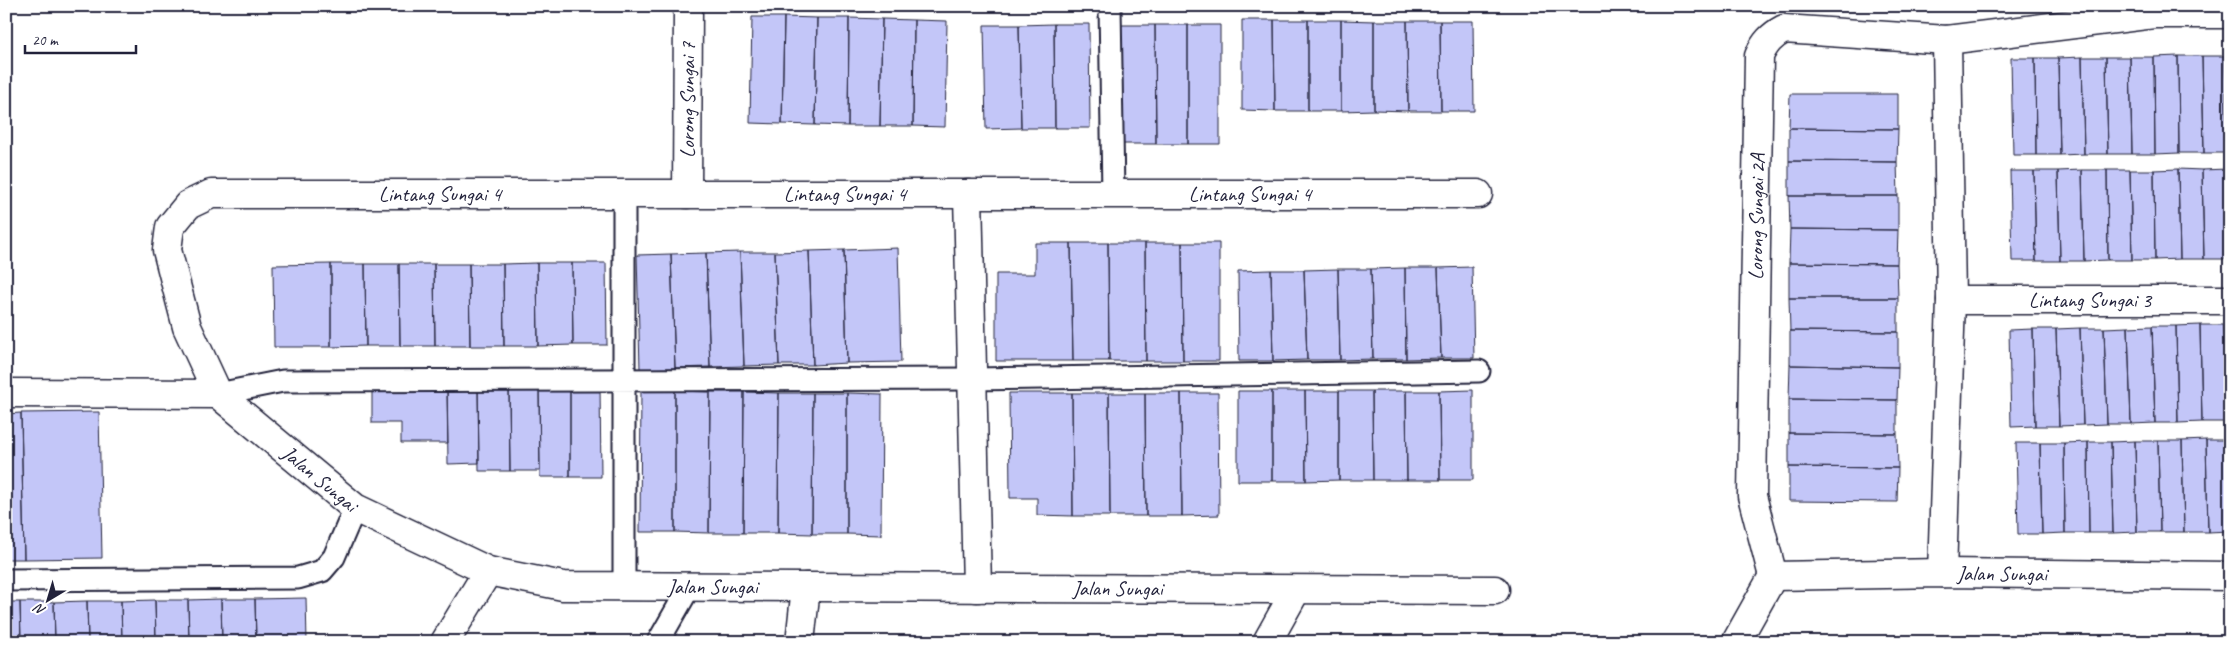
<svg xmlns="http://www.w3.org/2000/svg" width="2236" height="648" viewBox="0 0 2236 648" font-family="Caveat,sans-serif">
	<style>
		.building { fill: #c3c6f8; stroke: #22223b }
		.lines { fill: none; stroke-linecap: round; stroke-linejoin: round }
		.service-casing { stroke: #22223b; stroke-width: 25 }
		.minor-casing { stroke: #22223b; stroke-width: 31 }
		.service { stroke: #fff; stroke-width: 21 }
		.minor { stroke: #fff; stroke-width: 28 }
		.labels { text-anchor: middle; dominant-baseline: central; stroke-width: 4; stroke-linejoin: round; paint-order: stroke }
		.street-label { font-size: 21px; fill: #22223b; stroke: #fff }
	</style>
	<rect width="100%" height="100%" fill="#fff"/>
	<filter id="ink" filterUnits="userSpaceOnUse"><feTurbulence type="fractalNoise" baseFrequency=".02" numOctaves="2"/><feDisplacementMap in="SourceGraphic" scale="10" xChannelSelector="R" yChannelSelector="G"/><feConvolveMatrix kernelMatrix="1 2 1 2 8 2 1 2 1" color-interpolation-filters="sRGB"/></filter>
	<g filter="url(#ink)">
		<path class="building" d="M 752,17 L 784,17 L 782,124 L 750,123 Z
			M 784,17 L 817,18 L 815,125 L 782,124 Z
			M 817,18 L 849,18 L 848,126 L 815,125 Z
			M 849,18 L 882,19 L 880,126 L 848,126 Z
			M 882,19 L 914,20 L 913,126 L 880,126 Z
			M 914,20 L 947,21 L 945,127 L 913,126 Z
			M 1242,20 L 1274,20 L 1275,111 L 1242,110 Z
			M 1274,20 L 1308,20 L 1308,111 L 1275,111 Z
			M 1308,20 L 1341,20 L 1341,111 L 1308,111 Z
			M 1341,20 L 1374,21 L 1374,110 L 1341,111 Z
			M 1374,21 L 1407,21 L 1408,111 L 1374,110 Z
			M 1407,21 L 1440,21 L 1441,111 L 1408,111 Z
			M 1440,21 L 1473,21 L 1474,111 L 1441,111 Z
			M 1054,24 L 1089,24 L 1090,128 L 1055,128 Z
			M 1054,24 L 1055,128 L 1021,128 L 1019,25 Z
			M 984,25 L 1019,25 L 1021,128 L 986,129 Z
			M 1120,25 L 1155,25 L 1156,144 L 1121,144 Z
			M 1155,25 L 1188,25 L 1188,144 L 1156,144 Z
			M 1188,25 L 1220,25 L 1220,144 L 1188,144 Z
			M 2178,56 L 2179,153 L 2155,154 L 2154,57 Z
			M 2178,56 L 2202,56 L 2204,153 L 2179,153 Z
			M 2202,56 L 2225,56 L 2227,153 L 2204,153 Z
			M 2225,56 L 2230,56 L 2230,153 L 2227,153 Z
			M 2082,57 L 2084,154 L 2060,155 L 2058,58 Z
			M 2082,57 L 2106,57 L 2108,154 L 2084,154 Z
			M 2106,57 L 2130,57 L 2132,154 L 2108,154 Z
			M 2130,57 L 2154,57 L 2155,154 L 2132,154 Z
			M 2011,58 L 2035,58 L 2036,155 L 2013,155 Z
			M 2035,58 L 2058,58 L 2060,155 L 2036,155 Z
			M 1790,94 L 1898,94 L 1898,129 L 1789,128 Z
			M 1789,128 L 1898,129 L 1897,162 L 1789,161 Z
			M 1789,161 L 1897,162 L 1898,196 L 1789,196 Z
			M 2178,169 L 2202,170 L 2204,259 L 2180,259 Z
			M 2178,169 L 2180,259 L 2155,260 L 2154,170 Z
			M 2227,169 L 2230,169 L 2230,259 L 2228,259 Z
			M 2227,169 L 2228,259 L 2204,259 L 2202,170 Z
			M 2082,170 L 2107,170 L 2108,260 L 2084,261 Z
			M 2082,170 L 2084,261 L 2060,261 L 2058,171 Z
			M 2107,170 L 2130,170 L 2132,260 L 2108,260 Z
			M 2130,170 L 2154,170 L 2155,260 L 2132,260 Z
			M 2010,171 L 2034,171 L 2036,261 L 2012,261 Z
			M 2034,171 L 2058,171 L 2060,261 L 2036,261 Z
			M 1789,196 L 1898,196 L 1898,230 L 1790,229 Z
			M 1790,229 L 1898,230 L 1897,264 L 1789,263 Z
			M 1035,243 L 1071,243 L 1073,361 L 996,361 L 996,274 L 1035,274 Z
			M 1071,243 L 1108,243 L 1109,361 L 1073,361 Z
			M 1108,243 L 1145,243 L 1146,361 L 1109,361 Z
			M 1145,243 L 1182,243 L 1183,361 L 1146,361 Z
			M 1182,243 L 1219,243 L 1219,361 L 1183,361 Z
			M 898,248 L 901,362 L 847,363 L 844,250 Z
			M 844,250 L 847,363 L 813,365 L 809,251 Z
			M 809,251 L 813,365 L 779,365 L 775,252 Z
			M 740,252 L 744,366 L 710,367 L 706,253 Z
			M 740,252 L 775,252 L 779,365 L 744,366 Z
			M 706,253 L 710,367 L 675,368 L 671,254 Z
			M 671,254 L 675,368 L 640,369 L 637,255 Z
			M 537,263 L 538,346 L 504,346 L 503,264 Z
			M 537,263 L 572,263 L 573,345 L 538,346 Z
			M 572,263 L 606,263 L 607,345 L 573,345 Z
			M 1789,263 L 1897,264 L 1898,298 L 1789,298 Z
			M 331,264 L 331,347 L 274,347 L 273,265 Z
			M 331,264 L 365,264 L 366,346 L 331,347 Z
			M 365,264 L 399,264 L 400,346 L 366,346 Z
			M 399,264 L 434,264 L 435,346 L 400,346 Z
			M 434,264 L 469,264 L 470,346 L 435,346 Z
			M 469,264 L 503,264 L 504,346 L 470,346 Z
			M 1472,267 L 1474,358 L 1441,358 L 1438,268 Z
			M 1405,268 L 1406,359 L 1373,359 L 1371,269 Z
			M 1405,268 L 1438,268 L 1441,358 L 1406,359 Z
			M 1338,269 L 1340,360 L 1307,360 L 1304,270 Z
			M 1338,269 L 1371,269 L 1373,359 L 1340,360 Z
			M 1271,270 L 1273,361 L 1239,361 L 1238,271 Z
			M 1271,270 L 1304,270 L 1307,360 L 1273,361 Z
			M 1789,298 L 1898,298 L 1898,332 L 1790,331 Z
			M 2200,325 L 2202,422 L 2178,423 L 2176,326 Z
			M 2200,325 L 2223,325 L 2226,422 L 2202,422 Z
			M 2223,325 L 2230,325 L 2230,422 L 2226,422 Z
			M 2152,326 L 2155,423 L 2131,424 L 2128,327 Z
			M 2152,326 L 2176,326 L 2178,423 L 2155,423 Z
			M 2128,327 L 2131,424 L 2107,424 L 2104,328 Z
			M 2080,328 L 2083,425 L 2059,426 L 2056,329 Z
			M 2080,328 L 2104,328 L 2107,424 L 2083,425 Z
			M 2033,329 L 2035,426 L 2011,427 L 2009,330 Z
			M 2033,329 L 2056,329 L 2059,426 L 2035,426 Z
			M 1790,331 L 1898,332 L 1898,367 L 1790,365 Z
			M 1790,365 L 1898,367 L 1897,400 L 1789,399 Z
			M 447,387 L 448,443 L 401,443 L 401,423 L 372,423 L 372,388 Z
			M 447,387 L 478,387 L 479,463 L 448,464 Z
			M 478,387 L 509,387 L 510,471 L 479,471 Z
			M 509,387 L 539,387 L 540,471 L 510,471 Z
			M 539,387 L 570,387 L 570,477 L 540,477 Z
			M 570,387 L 600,387 L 601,477 L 570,477 Z
			M 641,390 L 675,391 L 675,532 L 640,532 Z
			M 1473,390 L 1473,480 L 1440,480 L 1439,391 Z
			M 675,391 L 710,392 L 709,533 L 675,532 Z
			M 1238,391 L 1272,391 L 1272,481 L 1238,481 Z
			M 1272,391 L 1305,391 L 1306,481 L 1272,481 Z
			M 1305,391 L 1339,391 L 1339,480 L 1306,481 Z
			M 1339,391 L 1372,391 L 1373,480 L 1339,480 Z
			M 1372,391 L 1406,391 L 1407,480 L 1373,480 Z
			M 1406,391 L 1439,391 L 1440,480 L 1407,480 Z
			M 710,392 L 744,392 L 743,533 L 709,533 Z
			M 744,392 L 779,393 L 778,533 L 743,533 Z
			M 779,393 L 813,393 L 812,534 L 778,533 Z
			M 813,393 L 847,393 L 847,534 L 812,534 Z
			M 847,393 L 882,394 L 881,535 L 847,534 Z
			M 1009,393 L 1072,393 L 1073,516 L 1037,515 L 1037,498 L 1010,498 Z
			M 1072,393 L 1109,393 L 1110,516 L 1073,516 Z
			M 1109,393 L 1145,393 L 1146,516 L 1110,516 Z
			M 1145,393 L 1181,393 L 1182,516 L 1146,516 Z
			M 1181,393 L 1218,393 L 1219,515 L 1182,516 Z
			M 1789,399 L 1897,400 L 1897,434 L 1789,433 Z
			M 99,412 L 102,558 L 24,559 L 21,413 Z
			M 21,413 L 24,559 L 6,559 L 6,414 Z
			M 1789,433 L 1897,434 L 1898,468 L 1789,467 Z
			M 2206,440 L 2229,440 L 2230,531 L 2208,532 Z
			M 2206,440 L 2208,532 L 2184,532 L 2182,441 Z
			M 2135,441 L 2158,441 L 2160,532 L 2137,532 Z
			M 2135,441 L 2137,532 L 2113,533 L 2111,442 Z
			M 2158,441 L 2182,441 L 2184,532 L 2160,532 Z
			M 2088,442 L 2111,442 L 2113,533 L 2089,533 Z
			M 2088,442 L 2089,533 L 2065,533 L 2064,443 Z
			M 2016,443 L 2040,443 L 2042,534 L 2018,534 Z
			M 2040,443 L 2064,443 L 2065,533 L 2042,534 Z
			M 1789,467 L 1898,468 L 1897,502 L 1789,501 Z
			M 306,598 L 307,642 L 256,642 L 255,599 Z
			M 221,599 L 222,642 L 189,642 L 188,600 Z
			M 221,599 L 255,599 L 256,642 L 222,642 Z
			M 155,600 L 156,642 L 122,642 L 121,601 Z
			M 155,600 L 188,600 L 189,642 L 156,642 Z
			M 87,601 L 88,642 L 55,642 L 54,602 Z
			M 87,601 L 121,601 L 122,642 L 88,642 Z
			M 6,602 L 20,602 L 21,642 L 6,642 Z
			M 20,602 L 54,602 L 55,642 L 21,642 Z"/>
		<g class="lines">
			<g class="service-casing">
				<path id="service" d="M 1110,6 L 1113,194
					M 624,194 L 624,586
					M 218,394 L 283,381 L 972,379 L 1479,371
					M 6,580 L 298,578 L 322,571 L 334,557 L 355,508
					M 658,642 L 690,586"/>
			</g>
			<g class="minor-casing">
				<g id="minor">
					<path id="s1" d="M 687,194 L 688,6"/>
					<path d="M 968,194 L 977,588"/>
					<path id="s2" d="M 1478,194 L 211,194 L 188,205 L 170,227 L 167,250 L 187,327 L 218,394 L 355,508 L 488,571 L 563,586 L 1495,590"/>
					<path id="s3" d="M 1951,300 L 2230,300"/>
					<path d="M 6,393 L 218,394"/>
					<path d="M 1942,573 L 1951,300 L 1947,40"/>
					<path id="s4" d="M 1773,576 L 1752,496 L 1759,56 C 1765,43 1771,36 1784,29 L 1947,40 L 2154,14 L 2230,14"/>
					<path id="s5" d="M 1773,576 L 1942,573 L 2230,576"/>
					<path d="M 445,642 L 488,571"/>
					<path d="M 800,642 L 806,587"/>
					<path d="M 1267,642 L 1296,590"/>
					<path d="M 1736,642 L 1773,576"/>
				</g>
			</g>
			<use href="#service" class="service"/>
			<use href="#minor" class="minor"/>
		</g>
	</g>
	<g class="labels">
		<g class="street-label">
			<text stroke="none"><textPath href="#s1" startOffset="94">Lorong Sungai 7</textPath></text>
			<text x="440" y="194">Lintang Sungai 4</text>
			<text x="845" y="194">Lintang Sungai 4</text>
			<text x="1250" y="194">Lintang Sungai 4</text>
			<text stroke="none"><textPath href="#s4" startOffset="362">Lorong Sungai 2A</textPath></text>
			<text stroke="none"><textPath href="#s3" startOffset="139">Lintang Sungai 3</textPath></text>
			<text stroke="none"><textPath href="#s2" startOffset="1630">Jalan Sungai</textPath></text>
			<text stroke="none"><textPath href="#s5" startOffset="229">Jalan Sungai</textPath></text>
			<text stroke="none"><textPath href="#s2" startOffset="2049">Jalan Sungai</textPath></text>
			<text stroke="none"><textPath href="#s2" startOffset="2454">Jalan Sungai</textPath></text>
		</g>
	</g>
	<rect width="2236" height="648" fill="none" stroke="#fff" stroke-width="25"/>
	<rect x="12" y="12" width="2211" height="623" fill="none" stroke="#22223b" stroke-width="2" filter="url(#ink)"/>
	<g transform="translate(48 600) rotate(218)" stroke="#ffffff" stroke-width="4" paint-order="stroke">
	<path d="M0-4L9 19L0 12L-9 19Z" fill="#22223b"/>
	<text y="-8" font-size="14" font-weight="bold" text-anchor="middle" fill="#22223b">N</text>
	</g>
	<path d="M25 45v8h111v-8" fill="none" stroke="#22223b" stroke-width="2.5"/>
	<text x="32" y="45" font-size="15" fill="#22223b" stroke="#ffffff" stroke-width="4" paint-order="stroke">20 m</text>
</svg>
